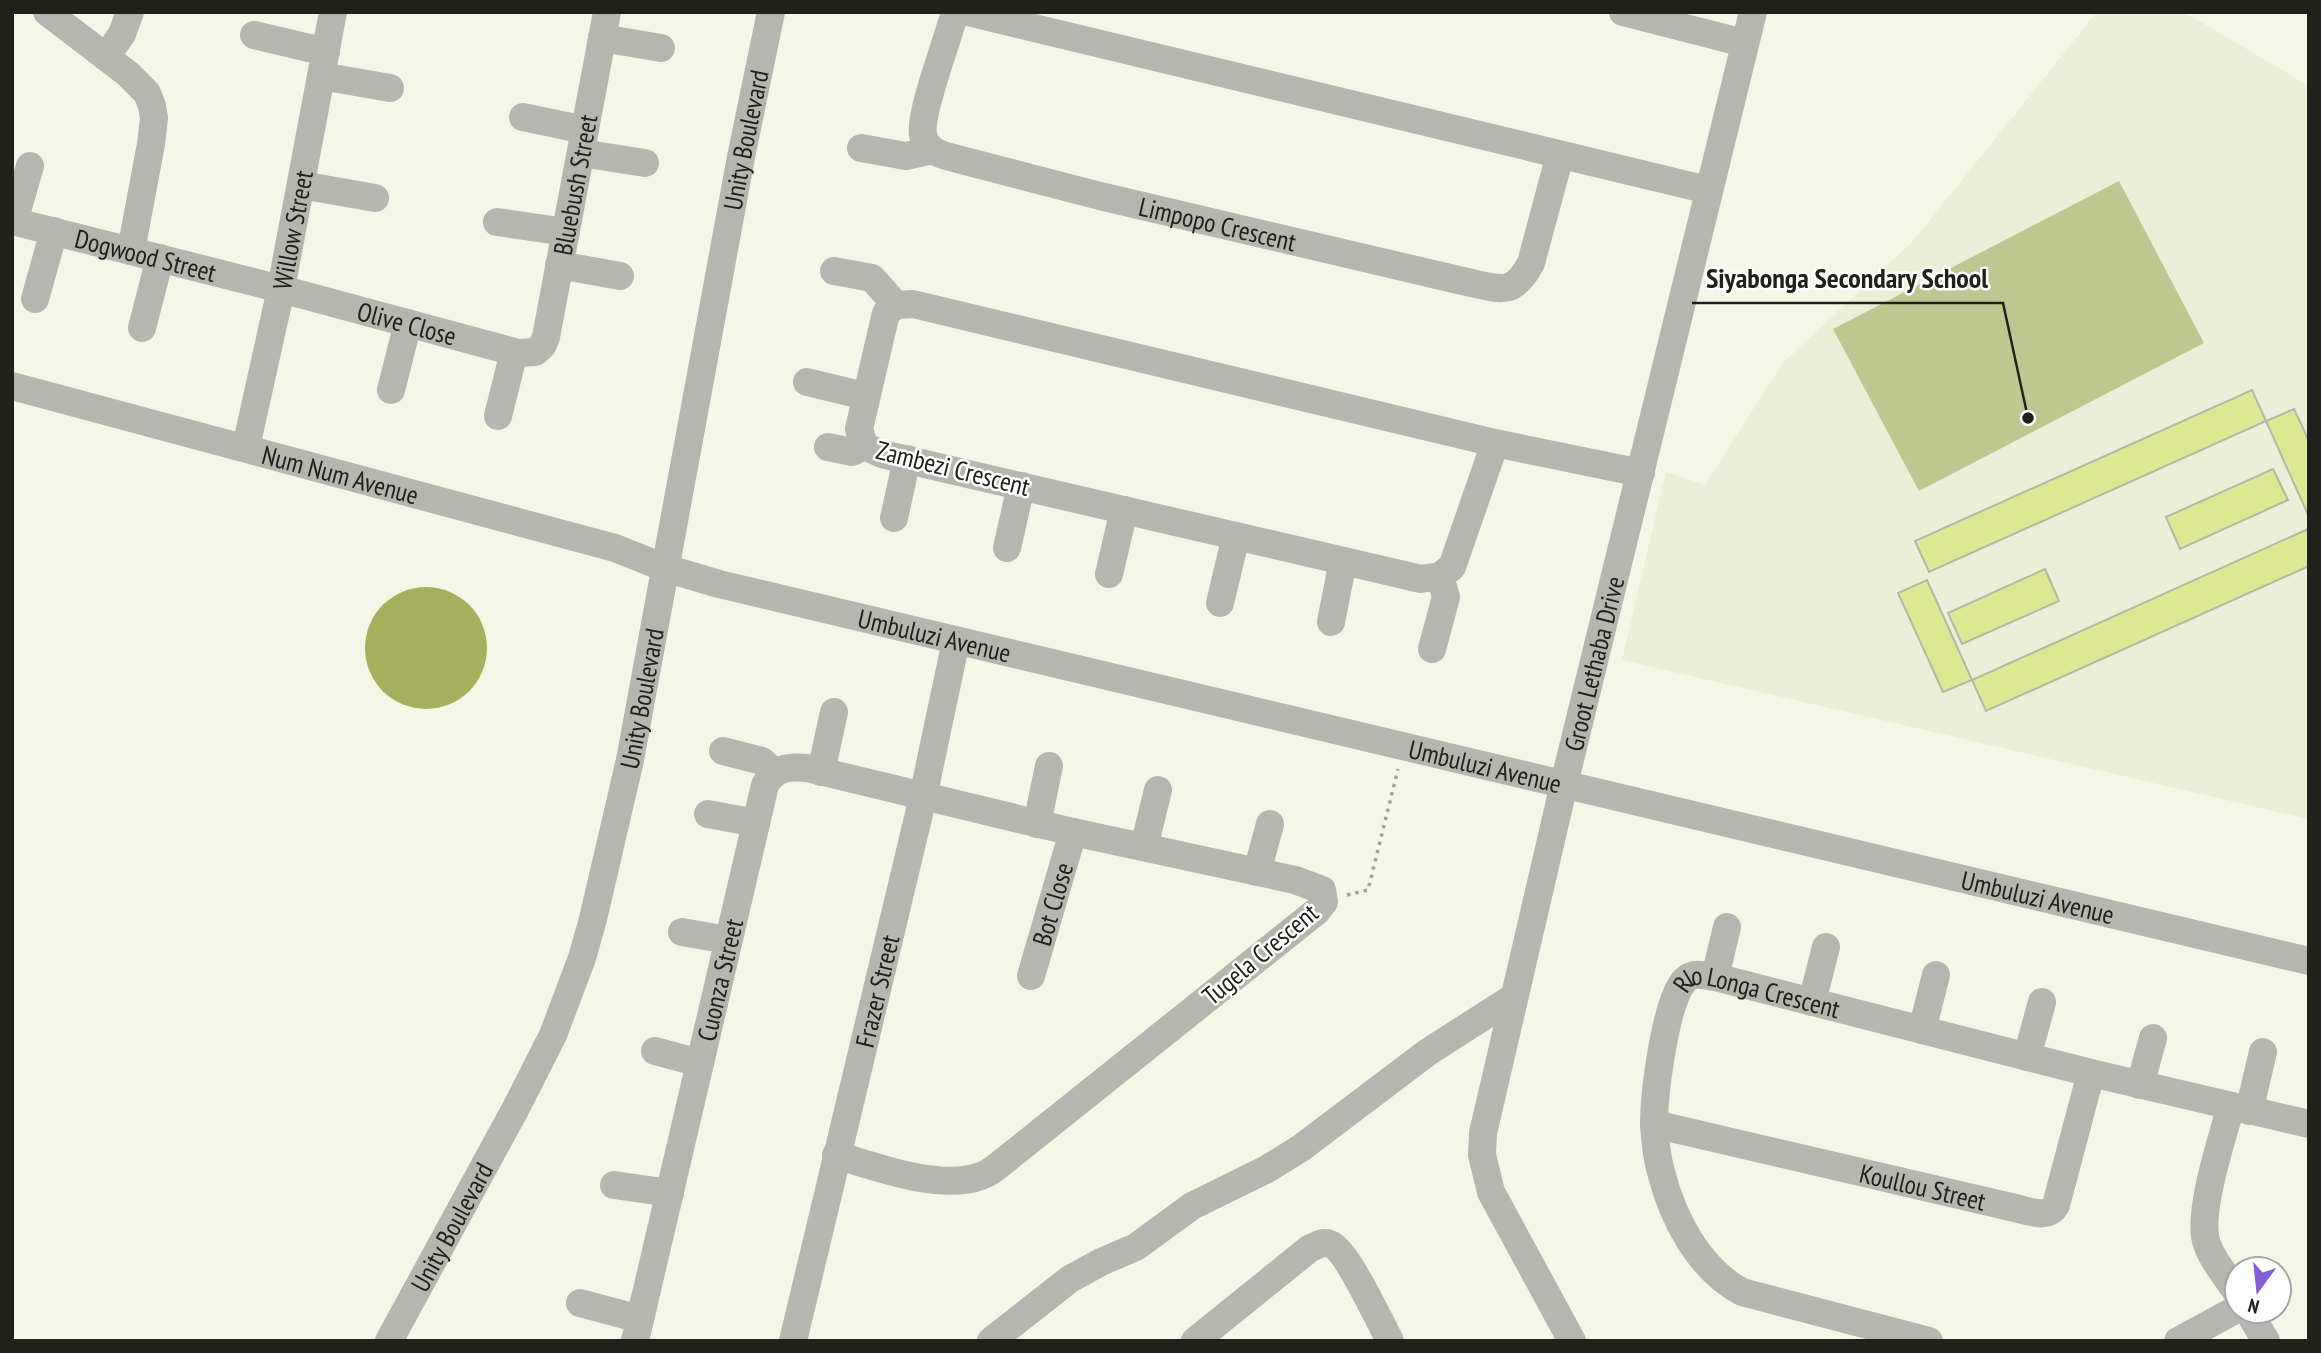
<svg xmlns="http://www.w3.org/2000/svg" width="2321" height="1353" viewBox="0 0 2321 1353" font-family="'PT Sans Narrow',sans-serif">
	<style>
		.built { fill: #ebefd7 }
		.green { fill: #bfc791 }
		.water { fill: #a7b05d }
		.building { fill: #dde893; stroke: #b5b7a7; stroke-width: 2 }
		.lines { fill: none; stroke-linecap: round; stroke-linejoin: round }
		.path { stroke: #a2a397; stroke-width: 3.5; stroke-dasharray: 3.5 5; stroke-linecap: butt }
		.minor { stroke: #b5b6af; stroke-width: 28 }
		.labels { text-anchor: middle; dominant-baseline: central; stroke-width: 5; stroke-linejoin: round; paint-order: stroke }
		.street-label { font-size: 26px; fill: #20211b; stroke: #fff }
		.leader { fill: none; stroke: #20211b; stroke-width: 2.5 }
		.callout-dot { fill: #20211b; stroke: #fff; stroke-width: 2.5 }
		.callout-label { font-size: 28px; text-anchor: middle; font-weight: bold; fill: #20211b; stroke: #fff; stroke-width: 5; stroke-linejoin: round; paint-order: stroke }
	</style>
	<rect width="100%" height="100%" fill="#f4f6e6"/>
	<path class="built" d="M 2097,12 L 2184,12 L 2309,86 L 2309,819 L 1622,660 L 1666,472 L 1705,485 L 1782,364 L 1913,241 Z"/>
	<path class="green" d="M 2119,181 L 2204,343 L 1919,491 L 1833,329 Z"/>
	<path class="water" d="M365 648a61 61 0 1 1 122 0a61 61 0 1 1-122 0Z"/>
	<path class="building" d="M 2252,390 L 2266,421 L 1929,572 L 1915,541 Z
		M 2294,409 L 2309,441 L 2309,517 L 2266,421 Z
		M 2273,469 L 2288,500 L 2180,549 L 2166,517 Z
		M 2308,529 L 2309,566 L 1986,711 L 1972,680 Z
		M 2045,569 L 2059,601 L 1962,644 L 1948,613 Z
		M 1927,580 L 1972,680 L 1943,692 L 1898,593 Z"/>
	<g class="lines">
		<path class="path" d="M 1347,895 L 1368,890 L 1398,769"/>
		<g class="minor">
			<path d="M 47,12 L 128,74 L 147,93 L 152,106 L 154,118 L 151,144 L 131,251"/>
			<path id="s1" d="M 961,12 L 954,17 L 951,25 C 945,47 919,116 923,135 C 926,148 934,152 946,156 L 1100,196 L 1467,282 C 1500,289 1513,297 1531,263 L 1560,155"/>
			<path d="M 968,12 L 1708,190"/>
			<path d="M 1623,12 L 1744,43"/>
			<path d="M 254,35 L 326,52"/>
			<path d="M 602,38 L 661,48"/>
			<path d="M 106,57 L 122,34 L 130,12"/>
			<path d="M 321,76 L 390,88"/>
			<path d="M 523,117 L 585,130"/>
			<path d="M 861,148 L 906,156 L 932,150"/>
			<path d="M 581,153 L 645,163"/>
			<path d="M 301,185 L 375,198"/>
			<path id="s2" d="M 12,221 L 281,289 L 518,353 L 535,352 L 542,346 L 546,337 L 607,12"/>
			<path d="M 14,221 L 30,166"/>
			<path d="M 497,222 L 566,232"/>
			<path d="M 559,265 L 620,276"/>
			<path d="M 834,271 L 872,278 L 896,305"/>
			<path d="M 35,299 L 54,231"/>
			<path d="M 142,328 L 160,258"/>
			<path d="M 807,382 L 865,396"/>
			<path id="s3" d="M 12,386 L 615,548 L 665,568 L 719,584 L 2309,961"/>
			<path d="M 391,390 L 408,323"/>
			<path d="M 498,416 L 514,352"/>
			<path d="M 1495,443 L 1452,567 L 1440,576 L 1421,579 L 882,454 L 864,446 L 859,429 L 886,313 L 896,305 L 913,304 L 1495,443 L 1641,473"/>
			<path id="s4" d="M 246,447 L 281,289 L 333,12"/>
			<path d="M 828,447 L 852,452 L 864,446"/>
			<path d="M 894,518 L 907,459"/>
			<path d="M 1007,548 L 1021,486"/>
			<path d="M 1109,574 L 1124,510"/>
			<path d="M 1220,603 L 1236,536"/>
			<path d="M 1331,622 L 1343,561"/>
			<path d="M 1432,649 L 1446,597 L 1440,576"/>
			<path d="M 723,751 L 762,761 L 774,773"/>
			<path d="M 821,772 L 834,712"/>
			<path d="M 708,814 L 756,823"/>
			<path d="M 1037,824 L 1049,766"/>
			<path d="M 1144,847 L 1158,790"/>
			<path d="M 1257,872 L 1270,824"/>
			<path d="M 682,932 L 728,940"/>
			<path id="s5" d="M 1031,976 L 1073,832"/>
			<path d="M 1715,977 L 1727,927"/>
			<path d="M 1812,1002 L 1826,947"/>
			<path d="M 1922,1030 L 1936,975"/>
			<path d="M 655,1051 L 700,1063"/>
			<path d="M 2027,1057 L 2042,1002"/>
			<path d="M 2140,1085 L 2153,1038"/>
			<path d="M 2231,1106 C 2222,1139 2198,1210 2206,1241 C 2211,1259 2227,1277 2237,1293"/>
			<path d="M 2249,1111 L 2263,1052"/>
			<path id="s6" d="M 1654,1124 L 2015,1208 C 2028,1211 2048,1220 2056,1205 L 2091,1073"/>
			<path d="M 614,1185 L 670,1193"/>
			<path d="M 580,1303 L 640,1319"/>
			<path d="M 2248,1311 L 2266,1341"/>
			<path id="s7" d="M 389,1341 L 517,1106 L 553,1035 L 582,958 L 593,919 L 630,760 L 741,157 L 771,12"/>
			<path id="s8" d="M 635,1341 L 765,785 C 775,768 788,766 807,768 L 1073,832 L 1295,880 L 1322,890 L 1324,902 L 1317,911 L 999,1165 C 994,1169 987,1174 981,1176 C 940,1191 877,1167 836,1155"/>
			<path id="s9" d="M 793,1341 L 923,797 L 956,641"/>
			<path d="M 991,1341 L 1070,1279 L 1101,1262 L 1136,1247 L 1192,1206 L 1267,1169 L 1301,1148 L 1428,1052 L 1514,997"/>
			<path d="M 1195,1341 L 1309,1249 C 1315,1246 1323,1241 1330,1244 C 1346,1249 1380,1322 1390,1341"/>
			<path id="s10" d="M 1572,1341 L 1491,1192 L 1482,1155 L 1483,1133 L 1564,784 L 1753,12"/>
			<path id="s11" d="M 1929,1341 L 1742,1292 C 1699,1269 1673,1219 1661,1172 C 1657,1158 1655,1140 1654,1125 C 1654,1095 1665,1001 1685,980 C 1692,972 1705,975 1715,977 L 2091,1073 L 2309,1124"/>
			<path d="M 2178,1341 L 2237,1309"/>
		</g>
	</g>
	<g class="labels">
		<g class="street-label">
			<text stroke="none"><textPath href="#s7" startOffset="1264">Unity Boulevard</textPath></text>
			<text stroke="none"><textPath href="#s2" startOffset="714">Bluebush Street</textPath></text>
			<text stroke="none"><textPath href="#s1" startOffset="444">Limpopo Crescent</textPath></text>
			<text stroke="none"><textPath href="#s4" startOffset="222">Willow Street</textPath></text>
			<text stroke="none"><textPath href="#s2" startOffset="138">Dogwood Street</textPath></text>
			<text stroke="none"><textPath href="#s2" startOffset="408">Olive Close</textPath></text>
			<text transform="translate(953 468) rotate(14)">Zambezi Crescent</text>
			<text stroke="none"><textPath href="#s3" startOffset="340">Num Num Avenue</textPath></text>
			<text stroke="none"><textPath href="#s3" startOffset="956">Umbuluzi Avenue</textPath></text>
			<text stroke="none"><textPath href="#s10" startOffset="712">Groot Lethaba Drive</textPath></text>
			<text stroke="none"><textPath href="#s7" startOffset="696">Unity Boulevard</textPath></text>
			<text stroke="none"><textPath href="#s3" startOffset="1522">Umbuluzi Avenue</textPath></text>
			<text stroke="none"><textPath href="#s3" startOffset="2090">Umbuluzi Avenue</textPath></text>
			<text stroke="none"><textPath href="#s5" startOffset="75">Bot Close</textPath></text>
			<text transform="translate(1260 954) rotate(-40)">Tugela Crescent</text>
			<text stroke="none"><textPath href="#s8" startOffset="371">Cuonza Street</textPath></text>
			<text stroke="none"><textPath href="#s9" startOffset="360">Frazer Street</textPath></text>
			<text stroke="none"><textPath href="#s11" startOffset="614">Rlo Longa Crescent</textPath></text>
			<text stroke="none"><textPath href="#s6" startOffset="276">Koullou Street</textPath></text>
			<text stroke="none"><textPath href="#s7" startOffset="130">Unity Boulevard</textPath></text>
		</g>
	</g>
	<path class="leader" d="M2028 418L2003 303H1692"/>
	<circle class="callout-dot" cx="2028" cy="418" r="7"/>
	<g class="callout-label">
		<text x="1847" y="288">Siyabonga Secondary School</text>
	</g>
	<rect width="2321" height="1353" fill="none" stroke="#20211b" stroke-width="28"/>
	<g transform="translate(2258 1290) rotate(195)"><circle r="33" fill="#ffffff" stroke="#a6a6a4" stroke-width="2"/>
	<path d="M0-5L12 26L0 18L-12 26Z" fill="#845ed8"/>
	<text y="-10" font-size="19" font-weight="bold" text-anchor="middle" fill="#20211b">N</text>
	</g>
</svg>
